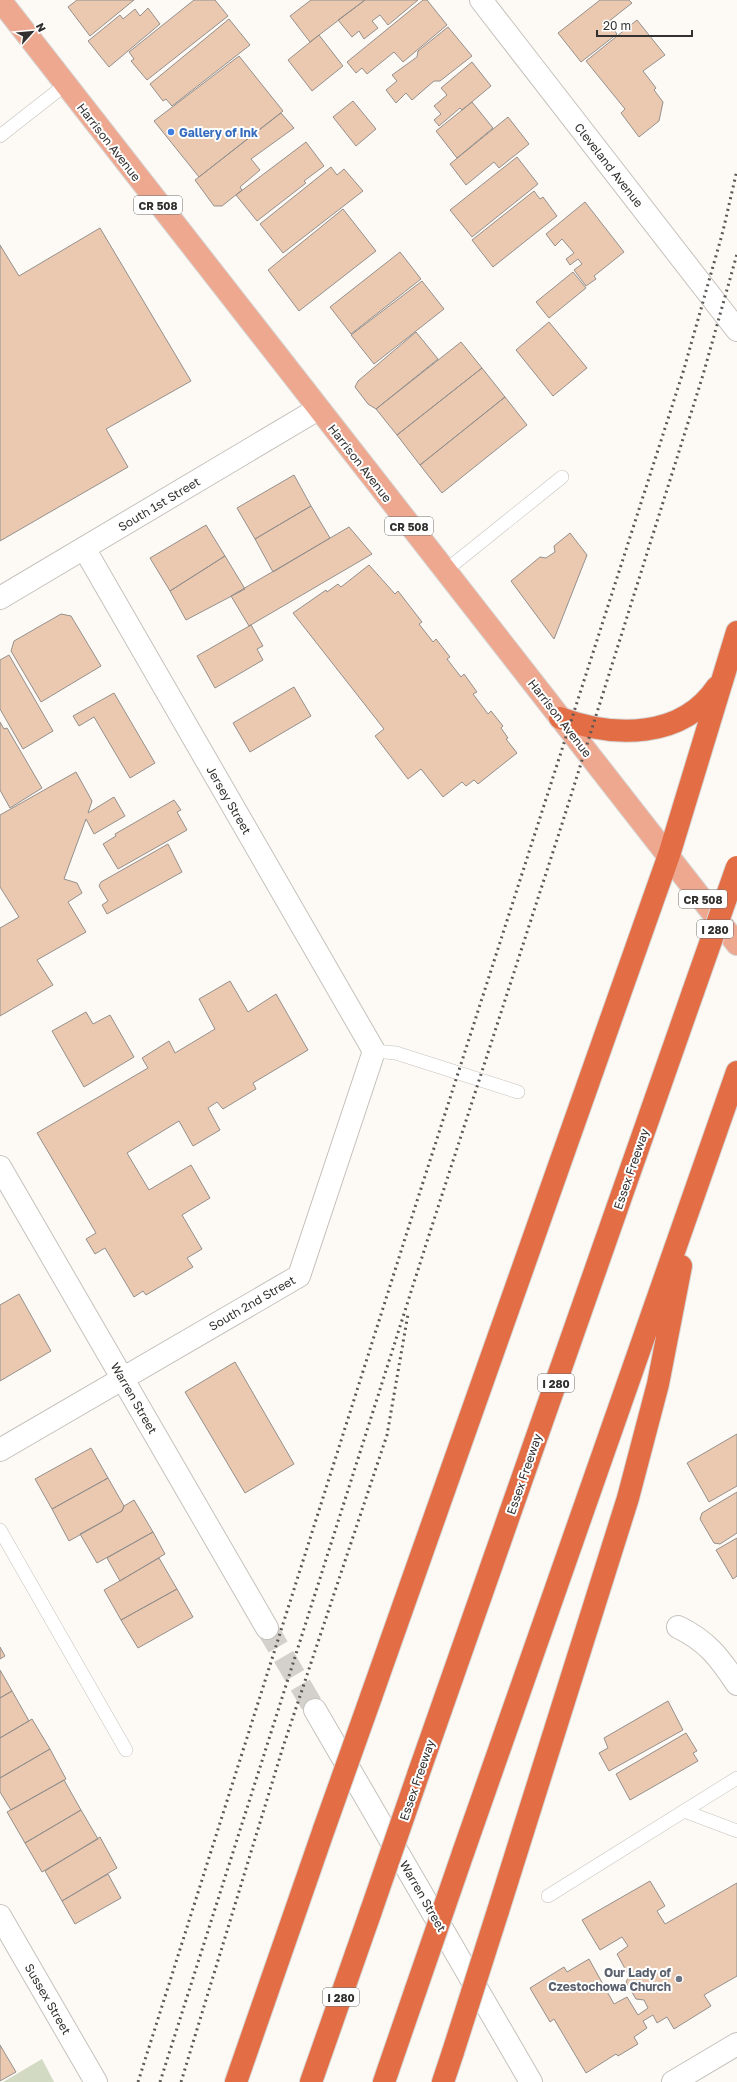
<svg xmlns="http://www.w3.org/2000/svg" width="737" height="2082" viewBox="0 0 737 2082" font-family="'Golos Text',sans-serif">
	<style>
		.green { fill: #d3dac3 }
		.building { fill: #eac9b0; stroke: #95908d }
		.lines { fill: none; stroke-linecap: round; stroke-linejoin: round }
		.minor-tunnel { stroke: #d4d1cd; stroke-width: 22; stroke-dasharray: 22 11; stroke-linecap: butt }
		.service-casing { stroke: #c5c2bd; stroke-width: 14 }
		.minor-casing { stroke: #c5c2bd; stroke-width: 24 }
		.primary-casing { stroke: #d6d6d5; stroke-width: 24 }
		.motorway-casing { stroke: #d6d6d5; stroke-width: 24 }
		.service { stroke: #fff; stroke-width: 13 }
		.minor { stroke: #fff; stroke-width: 22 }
		.primary { stroke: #eea890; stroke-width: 22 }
		.motorway { stroke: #e36e46; stroke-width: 22 }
		.rail { stroke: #5a5855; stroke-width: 3; stroke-dasharray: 2 4; stroke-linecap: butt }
		.motorway-bridge-casing { stroke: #d6d6d5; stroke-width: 24; stroke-linecap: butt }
		.motorway-bridge { stroke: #e36e46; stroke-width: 22 }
		.shop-dot { fill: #3f7fe0; stroke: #fff; stroke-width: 1.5 }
		.worship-dot { fill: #6b7280; stroke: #fff; stroke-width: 1.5 }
		.labels { text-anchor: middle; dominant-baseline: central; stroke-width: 4; stroke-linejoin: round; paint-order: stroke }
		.shield { fill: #fff; stroke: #706f6d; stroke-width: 1 }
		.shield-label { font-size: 11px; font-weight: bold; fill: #32312f }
		.shop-label { font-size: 12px; font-weight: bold; fill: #366cbe; stroke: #fff; text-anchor: start }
		.street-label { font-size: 12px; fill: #32312f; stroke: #fff }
		.worship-label { font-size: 12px; font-weight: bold; fill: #5b616d; stroke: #fff; text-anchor: end }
	</style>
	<rect width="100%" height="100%" fill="#fdf9f4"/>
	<path class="green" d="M 42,2059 L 54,2082 L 3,2082 Z"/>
	<path class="building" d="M 77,0 L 134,0 L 90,36 L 68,7 Z
		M 194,0 L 215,0 L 228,16 L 147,80 L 131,61 L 134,59 L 129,52 Z
		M 311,0 L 365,0 L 310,42 L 290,16 Z
		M 365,0 L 418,0 L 388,25 L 380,15 L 372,21 L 378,28 L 364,39 L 359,31 L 352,37 L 338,20 Z
		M 423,0 L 427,0 L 447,25 L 403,62 L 394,52 L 367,74 L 362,68 L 356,73 L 347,62 Z
		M 600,0 L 629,0 L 632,3 L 608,22 L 617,34 L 581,62 L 558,33 Z
		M 148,8 L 160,24 L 109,67 L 88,41 L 120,15 L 123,19 L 135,9 L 140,16 Z
		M 229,19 L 250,45 L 172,106 L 166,99 L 163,101 L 150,84 Z
		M 637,20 L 665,55 L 643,71 L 656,88 L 654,90 L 663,102 L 659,121 L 639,137 L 621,113 L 625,109 L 586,61 Z
		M 448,27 L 472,56 L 440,81 L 434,81 L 412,100 L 406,93 L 396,103 L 386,90 L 397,81 L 392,75 L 417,57 L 418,51 Z
		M 319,35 L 343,66 L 312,91 L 288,60 Z
		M 239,56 L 283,111 L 199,177 L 154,121 Z
		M 472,62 L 491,86 L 462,110 L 460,108 L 439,126 L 434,120 L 441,114 L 434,106 L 447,95 L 441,88 Z
		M 353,101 L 376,129 L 356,146 L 333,117 Z
		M 472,102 L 493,128 L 457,158 L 436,131 Z
		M 281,113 L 294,128 L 251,159 L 260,170 L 240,187 L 242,190 L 222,206 L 214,206 L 195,180 Z
		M 508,117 L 529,144 L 499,168 L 494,162 L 466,185 L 450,164 Z
		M 306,142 L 324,166 L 304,181 L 306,183 L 257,221 L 236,195 Z
		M 517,157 L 538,184 L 472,237 L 450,210 Z
		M 331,167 L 337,175 L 344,169 L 363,191 L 283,253 L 260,224 Z
		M 534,191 L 540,199 L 543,197 L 557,216 L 493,267 L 472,240 Z
		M 585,202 L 624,252 L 594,276 L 596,279 L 586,286 L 574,270 L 582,264 L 578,259 L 570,265 L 566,259 L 574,253 L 562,239 L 555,246 L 546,234 Z
		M 343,209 L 376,251 L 299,311 L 268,270 Z
		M 100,228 L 191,381 L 106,429 L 128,467 L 0,541 L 0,245 L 19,276 Z
		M 400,252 L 421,279 L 351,334 L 330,307 Z
		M 573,272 L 586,288 L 549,318 L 536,302 Z
		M 422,281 L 444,309 L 374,364 L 351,335 Z
		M 549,322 L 587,368 L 553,396 L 516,350 Z
		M 416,332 L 438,359 L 376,409 L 368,404 L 355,387 L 358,381 Z
		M 461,342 L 482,368 L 397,435 L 376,409 Z
		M 482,368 L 505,397 L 420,465 L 397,435 Z
		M 505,397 L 527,425 L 442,493 L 420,465 Z
		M 294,475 L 311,506 L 255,539 L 237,508 Z
		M 311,506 L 330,538 L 273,572 L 255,539 Z
		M 206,525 L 225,556 L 170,591 L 150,558 Z
		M 349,527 L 372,554 L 249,626 L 231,596 Z
		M 570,533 L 587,555 L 554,639 L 511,581 L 540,557 L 546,558 L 555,552 L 554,546 Z
		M 225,556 L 245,589 L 186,620 L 170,591 Z
		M 369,565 L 395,594 L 398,591 L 422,622 L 419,624 L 433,642 L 436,639 L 450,657 L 447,659 L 461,677 L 464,674 L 477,692 L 473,694 L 488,714 L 491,711 L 503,726 L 501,728 L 508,738 L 506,739 L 517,753 L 478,784 L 474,780 L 466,786 L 462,782 L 443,797 L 421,769 L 408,779 L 375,736 L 384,729 L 293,613 L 326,590 L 327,592 L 338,584 L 341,587 Z
		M 61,614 L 71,616 L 101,666 L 41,702 L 11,651 L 14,641 Z
		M 251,625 L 263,646 L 257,649 L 263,660 L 215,688 L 197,656 Z
		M 9,655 L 53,731 L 23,749 L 0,709 L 0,660 Z
		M 294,687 L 311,716 L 250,752 L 233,723 Z
		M 114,693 L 155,763 L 130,778 L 94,717 L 79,726 L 73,716 Z
		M 0,722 L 4,729 L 7,728 L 42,788 L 10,808 L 0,790 Z
		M 76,772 L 92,801 L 88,813 L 114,797 L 125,816 L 94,834 L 86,819 L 64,879 L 77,883 L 82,893 L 68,902 L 86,932 L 37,960 L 53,985 L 0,1016 L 0,928 L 19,917 L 0,887 L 0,815 Z
		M 174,800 L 181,810 L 177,812 L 187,830 L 118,869 L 103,844 L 116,836 L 115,834 Z
		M 168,844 L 182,872 L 107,914 L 102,905 L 108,901 L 99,886 L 101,882 Z
		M 230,981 L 248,1012 L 276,994 L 308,1050 L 253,1083 L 256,1089 L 223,1109 L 217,1102 L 208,1108 L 220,1130 L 193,1146 L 179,1121 L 127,1153 L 149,1190 L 191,1165 L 210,1198 L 182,1215 L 202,1249 L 187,1258 L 193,1267 L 146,1295 L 143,1291 L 134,1297 L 105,1248 L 95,1254 L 86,1239 L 96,1233 L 37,1133 L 148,1068 L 142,1058 L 169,1041 L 175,1053 L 215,1029 L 199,999 Z
		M 86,1012 L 93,1024 L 110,1015 L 134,1057 L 84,1087 L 52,1031 Z
		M 19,1294 L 51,1351 L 0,1381 L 0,1305 Z
		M 235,1362 L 294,1464 L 245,1493 L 185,1392 Z
		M 737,1434 L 737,1486 L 709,1502 L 687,1463 Z
		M 91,1448 L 108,1478 L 52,1509 L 35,1479 Z
		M 108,1478 L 124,1506 L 122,1511 L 69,1541 L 52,1509 Z
		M 737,1492 L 737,1533 L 720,1544 L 714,1543 L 700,1519 L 702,1513 Z
		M 134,1500 L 153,1532 L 97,1563 L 80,1534 L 122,1511 L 124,1506 Z
		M 153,1532 L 165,1554 L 120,1581 L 107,1558 Z
		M 737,1538 L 737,1576 L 733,1579 L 716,1550 Z
		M 159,1558 L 177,1589 L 121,1620 L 104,1590 Z
		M 177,1589 L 193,1617 L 138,1648 L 121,1620 Z
		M 0,1647 L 5,1656 L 0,1659 Z
		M 0,1670 L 12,1691 L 0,1698 Z
		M 12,1691 L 29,1721 L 0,1738 L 0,1698 Z
		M 668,1701 L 683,1730 L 609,1771 L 599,1753 L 608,1748 L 604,1738 Z
		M 32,1719 L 50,1749 L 0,1778 L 0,1738 Z
		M 686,1733 L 697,1751 L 693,1753 L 698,1761 L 630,1800 L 616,1774 Z
		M 50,1749 L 66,1779 L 11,1810 L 0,1792 L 0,1778 Z
		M 64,1780 L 81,1810 L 25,1843 L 7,1812 Z
		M 81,1810 L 98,1839 L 42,1872 L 25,1843 Z
		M 100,1837 L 117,1868 L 62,1901 L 45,1871 Z
		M 108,1874 L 121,1898 L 75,1924 L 62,1901 Z
		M 650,1881 L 665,1906 L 657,1911 L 665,1924 L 737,1883 L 737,1976 L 704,1995 L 711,2006 L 674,2029 L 667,2017 L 657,2023 L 653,2015 L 643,2021 L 647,2028 L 634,2037 L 638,2044 L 618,2056 L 616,2054 L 586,2073 L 554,2019 L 550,2022 L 530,1988 L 564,1967 L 567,1972 L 589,1959 L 614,2004 L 627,1997 L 638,2015 L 648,2008 L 644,2000 L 636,1999 L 626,1982 L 629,1976 L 617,1954 L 628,1946 L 622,1937 L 600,1950 L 582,1920 Z
		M 0,2045 L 16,2072 L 0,2081 Z"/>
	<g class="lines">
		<path class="minor-tunnel" d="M 267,1628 L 315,1710"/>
		<g class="service-casing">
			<path id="service" d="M 0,136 L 65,85
				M 445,571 L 562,477
				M 374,1051 L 396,1053 L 518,1092
				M 0,1530 L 126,1750
				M 684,1811 L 737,1831
				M 548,1896 L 737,1778"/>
		</g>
		<g class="minor-casing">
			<path id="minor" d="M 481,0 L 737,330
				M 0,598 L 318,409
				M 0,1167 L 267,1628
				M 0,1450 L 299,1276 L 374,1051 L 84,548
				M 678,1627 C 707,1641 719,1657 737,1684
				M 315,1710 L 531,2082
				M 0,1916 L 96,2082
				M 673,2082 L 737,2044"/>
		</g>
		<g class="primary-casing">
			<path id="primary" d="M 0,0 L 737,944"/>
		</g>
		<g class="motorway-casing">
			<path id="motorway" d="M 560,718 C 614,738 682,739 717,687
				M 371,1697 L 669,855 L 737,632
				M 418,1775 L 693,992
				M 463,1853 L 737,1072
				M 498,1911 L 628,1498 L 658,1384 L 681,1266
				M 236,2082 L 324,1829
				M 311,2082 L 371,1911
				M 384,2082 L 416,1989
				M 443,2082 L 453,2052"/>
		</g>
		<use href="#service" class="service"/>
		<use href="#minor" class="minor"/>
		<use href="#primary" class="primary"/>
		<use href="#motorway" class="motorway"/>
		<path class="rail" d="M 138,2082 L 409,1226 L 684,369 L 723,231 L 737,170
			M 160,2082 L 430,1232 L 562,824 L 703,375 L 737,254
			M 181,2082 L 283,1747 L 387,1435 L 408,1314"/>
		<g class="motorway-bridge-casing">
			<path id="motorway-bridge" d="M 693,992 L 737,867
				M 324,1829 L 371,1697
				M 371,1911 L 418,1775
				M 416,1989 L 463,1853
				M 453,2052 L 498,1911"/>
		</g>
		<use href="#motorway-bridge" class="motorway-bridge"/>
	</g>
	<circle class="shop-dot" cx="171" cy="132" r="4"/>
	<circle class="worship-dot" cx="679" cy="1979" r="4"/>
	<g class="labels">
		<g class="shield">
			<rect x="134" y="196" width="48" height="18" rx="3"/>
			<rect x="385" y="517" width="48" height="18" rx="3"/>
			<rect x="679" y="890" width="48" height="18" rx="3"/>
			<rect x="697" y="920" width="36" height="18" rx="3"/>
			<rect x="538" y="1374" width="36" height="18" rx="3"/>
			<rect x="323" y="1988" width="36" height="18" rx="3"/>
		</g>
		<g class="shield-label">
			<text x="158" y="205">CR 508</text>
			<text x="409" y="526">CR 508</text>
			<text x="703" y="899">CR 508</text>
			<text x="715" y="929">I 280</text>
			<text x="556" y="1383">I 280</text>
			<text x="341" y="1997">I 280</text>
		</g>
		<g class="shop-label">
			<text x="179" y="132">Gallery of Ink</text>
		</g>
		<g class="street-label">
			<text transform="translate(109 142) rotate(52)">Harrison Avenue</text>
			<text transform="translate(609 165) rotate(52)">Cleveland Avenue</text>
			<text transform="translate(360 463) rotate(52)">Harrison Avenue</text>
			<text transform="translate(159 504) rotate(-31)">South 1st Street</text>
			<text transform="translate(560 718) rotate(52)">Harrison Avenue</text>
			<text transform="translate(229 800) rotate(60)">Jersey Street</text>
			<text transform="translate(631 1169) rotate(-71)">Essex Freeway</text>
			<text transform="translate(252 1303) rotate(-30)">South 2nd Street</text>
			<text transform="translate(134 1398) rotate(60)">Warren Street</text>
			<text transform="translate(524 1474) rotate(-71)">Essex Freeway</text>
			<text transform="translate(417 1780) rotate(-71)">Essex Freeway</text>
			<text transform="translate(423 1896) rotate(60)">Warren Street</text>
			<text transform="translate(48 1999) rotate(60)">Sussex Street</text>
		</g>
		<g class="worship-label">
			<text x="671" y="1972">Our Lady of<tspan x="671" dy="14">Czestochowa Church</tspan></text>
		</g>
	</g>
	<g transform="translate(32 32) rotate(63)" stroke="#ffffff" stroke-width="3" paint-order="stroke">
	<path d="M0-3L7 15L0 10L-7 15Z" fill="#32312f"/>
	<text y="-6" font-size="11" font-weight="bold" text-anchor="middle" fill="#32312f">N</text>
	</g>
	<path d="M597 30v6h95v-6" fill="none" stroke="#32312f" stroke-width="2"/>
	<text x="603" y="30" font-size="12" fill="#32312f" stroke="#ffffff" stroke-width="3" paint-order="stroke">20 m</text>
</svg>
